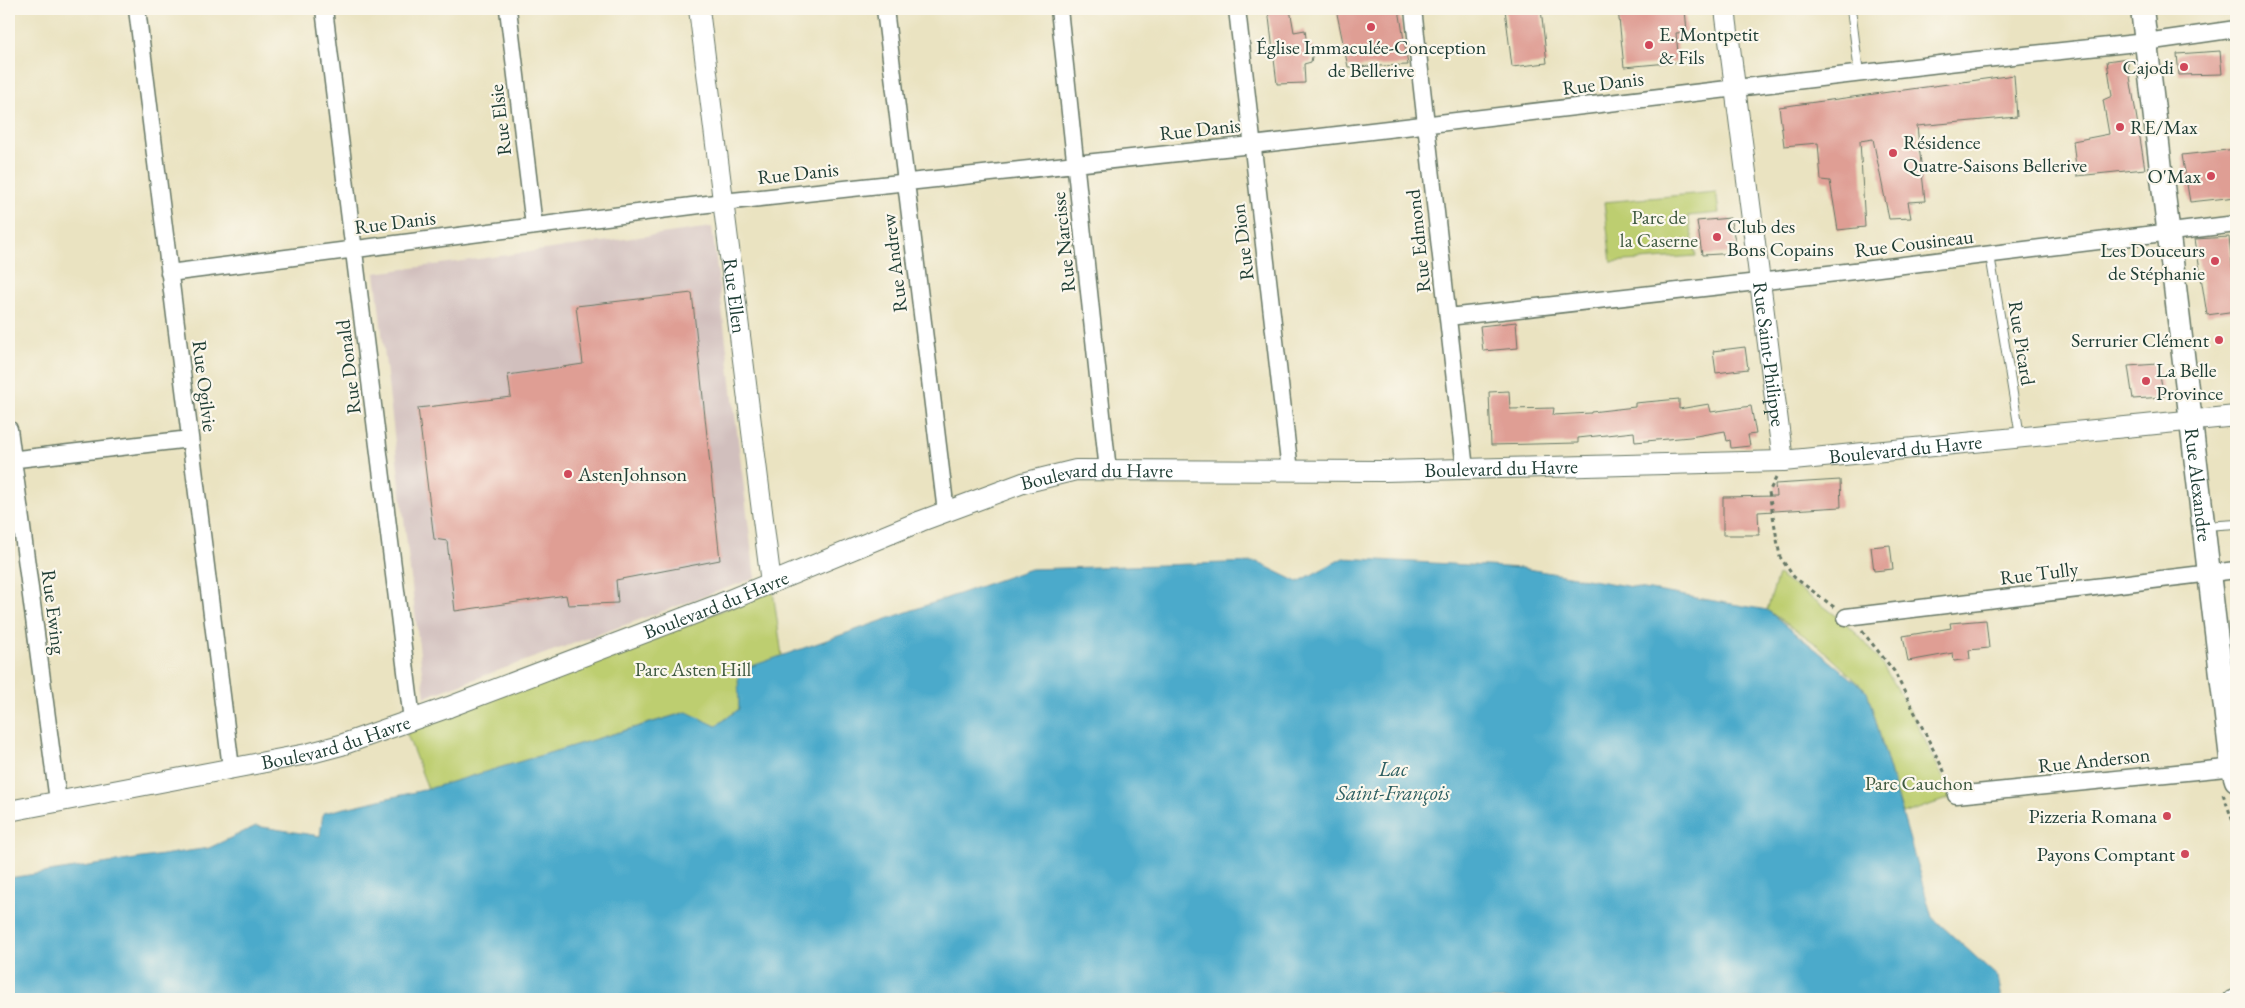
<svg xmlns="http://www.w3.org/2000/svg" width="2245" height="1008" viewBox="0 0 2245 1008" font-family="'EB Garamond',serif">
	<style>
		.industrial { fill: #d1bfbd }
		.green { fill: #bdce70; stroke: #6e8652 }
		.water { fill: #4caacb; stroke: #367480 }
		.building { fill: #df9e94 }
		.lines { fill: none; stroke-linecap: round; stroke-linejoin: round }
		.service-casing { stroke: #667765; stroke-width: 10 }
		.minor-casing { stroke: #667765; stroke-width: 19 }
		.tertiary-casing { stroke: #667765; stroke-width: 22 }
		.secondary-casing { stroke: #667765; stroke-width: 25 }
		.path { stroke: #667765; stroke-width: 3; stroke-dasharray: 4 4; stroke-linecap: butt }
		.service { stroke: #fff; stroke-width: 8 }
		.minor { stroke: #fff; stroke-width: 16 }
		.tertiary { stroke: #fff; stroke-width: 20 }
		.secondary { stroke: #fff; stroke-width: 22 }
		.poi-dot { fill: #d1495b; stroke: #fbf7ec; stroke-width: 2 }
		.labels { text-anchor: middle; dominant-baseline: central; stroke-width: 4.5; stroke-linejoin: round; paint-order: stroke }
		.poi-label { font-size: 20px; fill: #1f3d34; stroke: #fbf7ec; text-anchor: start }
		.street-label { font-size: 20px; fill: #1f3d34; stroke: #fbf7ec }
		.park-label { font-size: 20px; fill: #3f5a40; stroke: #fbf7ec }
		.water-label { font-size: 21px; font-style: italic; fill: #2c5e61; stroke: #fbf7ec }
	</style>
	<rect width="100%" height="100%" fill="#fbf7ec"/>
	<filter id="ink" filterUnits="userSpaceOnUse"><feTurbulence type="fractalNoise" baseFrequency=".02" numOctaves="2"/><feDisplacementMap in="SourceGraphic" scale="10" xChannelSelector="R" yChannelSelector="G"/><feConvolveMatrix kernelMatrix="1 2 1 2 8 2 1 2 1" color-interpolation-filters="sRGB"/></filter>
	<filter id="wash" filterUnits="userSpaceOnUse"><feTurbulence type="fractalNoise" baseFrequency=".0096" numOctaves="4" result="noise"/><feDisplacementMap in="SourceGraphic" scale="20" xChannelSelector="R" yChannelSelector="G"/><feGaussianBlur stdDeviation="1.12" result="paint"/><feColorMatrix in="noise" values="0 0 0 0 0 0 0 0 0 0 0 0 0 0 0 0 0 1.4 0 .05"/><feComposite in="paint" operator="in"/></filter>
	<g filter="url(#wash)">
		<rect width="100%" height="100%" fill="#eae3c1"/>
		<path class="industrial" d="M 712,227 L 755,578 L 425,697 L 375,273 Z"/>
		<path class="green" d="M 1716,192 L 1719,213 L 1688,216 L 1696,256 L 1611,262 L 1604,202 Z
			M 1778,575 C 1808,596 1844,617 1868,646 C 1904,690 1927,746 1953,797 L 1903,814 L 1867,691 L 1819,646 L 1767,610 Z
			M 773,591 L 782,656 L 738,671 L 739,709 L 716,726 L 686,712 L 428,789 L 406,732 Z"/>
		<path class="water" d="M 1343,558 L 1522,568 L 1767,610 L 1867,691 L 1932,917 L 1998,977 L 2002,999 L 9,999 L 9,878 L 209,848 L 256,826 L 320,836 L 323,813 L 428,789 L 687,712 L 716,726 L 739,709 L 738,671 L 1030,569 L 1257,562 L 1298,582 Z"/>
		<g id="blocks">
			<path class="building" d="M 1268,9 L 1290,9 L 1294,32 L 1305,30 L 1307,46 L 1314,46 L 1311,62 L 1304,64 L 1305,83 L 1277,84 Z
				M 1336,9 L 1399,9 L 1408,65 L 1348,67 Z
				M 1505,9 L 1541,9 L 1547,63 L 1512,67 Z
				M 1618,9 L 1685,9 L 1687,32 L 1676,33 L 1679,62 L 1624,67 Z
				M 2220,51 L 2222,74 L 2179,75 L 2177,54 Z
				M 2127,58 L 2145,169 L 2077,176 L 2073,141 L 2109,134 L 2103,100 L 2112,96 L 2107,61 Z
				M 2014,75 L 2017,117 L 1917,126 L 1925,201 L 1908,202 L 1911,218 L 1889,219 L 1873,139 L 1860,141 L 1865,227 L 1838,230 L 1830,181 L 1821,180 L 1818,143 L 1784,146 L 1779,107 Z
				M 2236,149 L 2236,197 L 2190,202 L 2182,155 Z
				M 1730,218 L 1738,253 L 1702,255 L 1697,221 Z
				M 2229,237 L 2234,283 L 2236,283 L 2236,311 L 2207,315 L 2195,239 Z
				M 692,293 L 720,560 L 616,580 L 618,603 L 568,605 L 566,595 L 455,611 L 447,541 L 434,539 L 418,408 L 511,397 L 508,375 L 583,364 L 576,306 Z
				M 1516,322 L 1518,348 L 1483,351 L 1480,326 Z
				M 1745,347 L 1748,369 L 1716,373 L 1713,351 Z
				M 2158,364 L 2164,397 L 2133,399 L 2128,366 Z
				M 1509,391 L 1510,409 L 1554,408 L 1553,415 L 1591,413 L 1591,412 L 1635,407 L 1635,403 L 1679,399 L 1679,409 L 1709,404 L 1711,412 L 1751,406 L 1756,434 L 1748,435 L 1750,446 L 1731,448 L 1730,440 L 1727,441 L 1725,431 L 1690,437 L 1635,442 L 1634,432 L 1578,438 L 1578,443 L 1491,445 L 1489,392 Z
				M 1840,480 L 1841,507 L 1758,512 L 1759,535 L 1723,535 L 1723,497 L 1776,496 L 1775,484 Z
				M 1890,545 L 1893,569 L 1874,571 L 1871,547 Z
				M 1986,620 L 1989,648 L 1969,650 L 1970,659 L 1954,661 L 1953,653 L 1908,661 L 1903,636 L 1951,628 L 1950,623 Z"/>
		</g>
	</g>
	<g filter="url(#ink)">
		<use href="#blocks" fill-opacity="0" stroke="#667765" stroke-width="1"/>
		<g class="lines">
			<g class="service-casing">
				<path id="service" d="M 1851,9 L 1859,73
					M 1990,255 L 2020,436
					M 2205,526 L 2236,524"/>
			</g>
			<g class="minor-casing">
				<path id="minor" d="M 137,9 L 231,768
					M 324,9 L 412,720
					M 508,9 L 534,226
					M 885,9 L 946,512
					M 1059,9 L 1108,471
					M 1237,9 L 1290,471
					M 1413,9 L 1465,469
					M 169,273 L 723,202 L 1252,145 L 1957,62 L 2146,42 L 2236,29
					M 1448,317 L 1863,270 L 2236,224
					M 9,429 L 58,801
					M 9,460 L 190,439
					M 1846,617 L 2236,570
					M 1956,795 L 2236,767
					M 2232,999 L 2236,998"/>
			</g>
			<g class="tertiary-casing">
				<g id="tertiary">
					<path id="s1" d="M 699,9 L 771,583"/>
					<path id="s2" d="M 1725,9 L 1783,461"/>
					<path id="s3" d="M 9,811 L 307,754 L 341,745 L 449,707 L 720,604 L 921,521 L 1023,483 L 1076,470 L 1384,471 L 1783,461 L 2236,416"/>
				</g>
			</g>
			<g class="secondary-casing">
				<g id="secondary">
					<path id="s4" d="M 2142,9 L 2232,767 L 2236,780"/>
				</g>
			</g>
			<path class="path" d="M 1776,478 L 1769,492 L 1780,557 L 1794,577 L 1834,607
				M 1862,631 L 1894,671 L 1950,783
				M 2223,794 L 2236,830"/>
			<use href="#service" class="service"/>
			<use href="#minor" class="minor"/>
			<use href="#tertiary" class="tertiary"/>
			<use href="#secondary" class="secondary"/>
		</g>
	</g>
	<g class="poi-dot">
		<circle cx="1371" cy="27" r="5"/>
		<circle cx="1649" cy="45" r="5"/>
		<circle cx="2184" cy="67" r="5"/>
		<circle cx="2120" cy="127" r="5"/>
		<circle cx="1893" cy="153" r="5"/>
		<circle cx="2211" cy="176" r="5"/>
		<circle cx="1717" cy="237" r="5"/>
		<circle cx="2215" cy="261" r="5"/>
		<circle cx="2219" cy="340" r="5"/>
		<circle cx="2146" cy="381" r="5"/>
		<circle cx="568" cy="474" r="5"/>
		<circle cx="2167" cy="816" r="5"/>
		<circle cx="2185" cy="854" r="5"/>
	</g>
	<g class="labels">
		<g class="poi-label">
			<text x="1659" y="34">E. Montpetit<tspan x="1659" dy="23">&amp; Fils</tspan></text>
			<text x="1371" y="47" text-anchor="middle">Église Immaculée-Conception<tspan x="1371" dy="23">de Bellerive</tspan></text>
			<text x="2174" y="67" text-anchor="end">Cajodi</text>
			<text x="2130" y="127">RE/Max</text>
			<text x="1903" y="142">Résidence<tspan x="1903" dy="23">Quatre-Saisons Bellerive</tspan></text>
			<text x="2201" y="176" text-anchor="end">O'Max</text>
			<text x="1727" y="226">Club des<tspan x="1727" dy="23">Bons Copains</tspan></text>
			<text x="2205" y="250" text-anchor="end">Les Douceurs<tspan x="2205" dy="23">de Stéphanie</tspan></text>
			<text x="2209" y="340" text-anchor="end">Serrurier Clément</text>
			<text x="2156" y="370">La Belle<tspan x="2156" dy="23">Province</tspan></text>
			<text x="578" y="474">AstenJohnson</text>
			<text x="2157" y="816" text-anchor="end">Pizzeria Romana</text>
			<text x="2175" y="854" text-anchor="end">Payons Comptant</text>
		</g>
		<g class="street-label">
			<text transform="translate(1603 83) rotate(-7)">Rue Danis</text>
			<text transform="translate(500 120) rotate(-97)">Rue Elsie</text>
			<text transform="translate(1200 129) rotate(-6)">Rue Danis</text>
			<text transform="translate(798 173) rotate(-6)">Rue Danis</text>
			<text transform="translate(395 222) rotate(-7)">Rue Danis</text>
			<text transform="translate(1418 241) rotate(-96)">Rue Edmond</text>
			<text transform="translate(1063 242) rotate(-96)">Rue Narcisse</text>
			<text transform="translate(1242 242) rotate(-97)">Rue Dion</text>
			<text transform="translate(1914 243) rotate(-7)">Rue Cousineau</text>
			<text transform="translate(894 263) rotate(-97)">Rue Andrew</text>
			<text stroke="none"><textPath href="#s1" startOffset="289">Rue Ellen</textPath></text>
			<text transform="translate(2022 343) rotate(81)">Rue Picard</text>
			<text stroke="none"><textPath href="#s2" startOffset="348">Rue Saint-Philippe</textPath></text>
			<text transform="translate(348 367) rotate(-97)">Rue Donald</text>
			<text transform="translate(205 386) rotate(83)">Rue Ogilvie</text>
			<text stroke="none"><textPath href="#s3" startOffset="1954">Boulevard du Havre</textPath></text>
			<text stroke="none"><textPath href="#s3" startOffset="1549">Boulevard du Havre</textPath></text>
			<text stroke="none"><textPath href="#s3" startOffset="1144">Boulevard du Havre</textPath></text>
			<text stroke="none"><textPath href="#s4" startOffset="479">Rue Alexandre</textPath></text>
			<text transform="translate(2039 573) rotate(-7)">Rue Tully</text>
			<text stroke="none"><textPath href="#s3" startOffset="739">Boulevard du Havre</textPath></text>
			<text transform="translate(54 612) rotate(83)">Rue Ewing</text>
			<text stroke="none"><textPath href="#s3" startOffset="334">Boulevard du Havre</textPath></text>
			<text transform="translate(2094 760) rotate(-6)">Rue Anderson</text>
		</g>
		<g class="park-label">
			<text x="1659" y="217">Parc de<tspan x="1659" dy="23">la Caserne</tspan></text>
			<text x="693" y="669">Parc Asten Hill</text>
			<text x="1919" y="783">Parc Cauchon</text>
		</g>
		<g class="water-label">
			<text x="1393" y="768">Lac<tspan x="1393" dy="24">Saint-François</tspan></text>
		</g>
	</g>
	<rect width="2245" height="1008" fill="none" stroke="#fbf7ec" stroke-width="30"/>
</svg>
